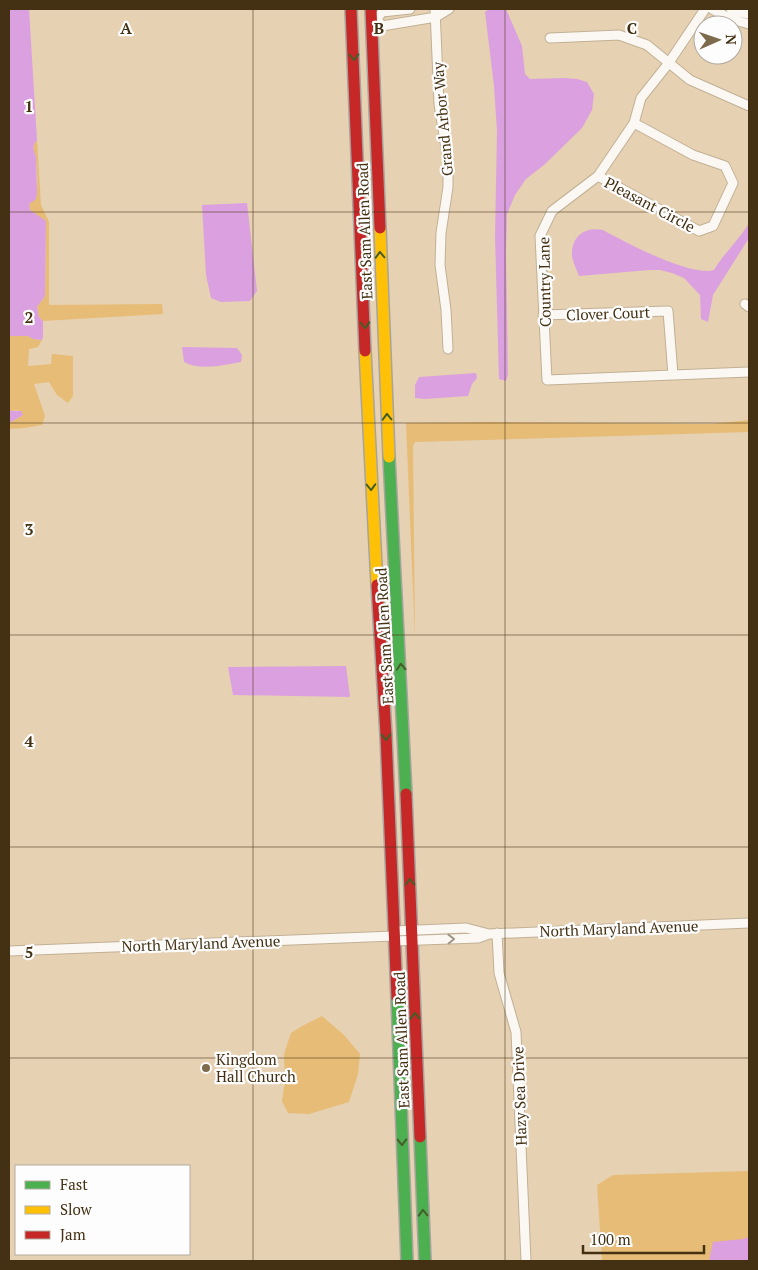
<svg xmlns="http://www.w3.org/2000/svg" width="758" height="1270" viewBox="0 0 758 1270" font-family="'PT Serif',serif">
	<style>
		.green { fill: #e7bc76 }
		.water { fill: #dba0df }
		.lines { fill: none; stroke-linecap: round; stroke-linejoin: round }
		.street-casing { stroke: #c2b094; stroke-width: 11 }
		.fast-casing { stroke: #a7a49f; stroke-width: 14 }
		.slow-casing { stroke: #a7a49f; stroke-width: 14 }
		.jam-casing { stroke: #a7a49f; stroke-width: 14 }
		.street { stroke: #fbf8f4; stroke-width: 9 }
		.fast { stroke: #4caf50; stroke-width: 11 }
		.slow { stroke: #ffc107; stroke-width: 11 }
		.jam { stroke: #c62828; stroke-width: 11 }
		.oneway { stroke: #475d28 }
		.oneway2 { stroke: #a09484 }
		.grid { fill: none; stroke: #443113; stroke-width: 1; stroke-opacity: 0.55 }
		.poi-dot { fill: #7d694b; stroke: #fdfdfd; stroke-width: 2 }
		.labels { text-anchor: middle; dominant-baseline: central; stroke-width: 4.5; stroke-linejoin: round; paint-order: stroke }
		.street-label { font-size: 15px; fill: #443113; stroke: #fdfdfd }
		.poi-label { font-size: 15px; fill: #443113; stroke: #fdfdfd; text-anchor: start }
		.grid-label { font-size: 16px; text-anchor: middle; font-weight: bold; fill: #443113; stroke: #fdfdfd; stroke-width: 4.5; stroke-linejoin: round; paint-order: stroke }
	</style>
	<rect width="100%" height="100%" fill="#e6d1b3"/>
	<path class="green" d="M 37,140 L 41,205 L 49,222 L 49,305 L 162,304 L 163,314 L 43,321 L 39,317 L 37,307 L 45,296 L 46,222 L 30,210 L 29,204 C 42,195 36,170 36,156 C 33,150 32,145 37,140 Z
		M 9,336 L 28,336 L 33,339 L 42,340 L 38,347 L 29,349 L 28,366 L 51,364 L 52,354 L 73,356 L 73,396 L 68,403 L 57,395 L 49,382 L 34,384 L 45,416 L 42,425 L 24,428 L 9,429 L 9,423 L 23,415 L 18,410 L 10,411 L 9,407 Z
		M 749,420 L 749,432 L 415,442 L 413,446 L 415,639 L 406,423 L 491,422 L 712,424 Z
		M 322,1016 L 344,1035 L 360,1054 L 358,1074 L 349,1102 L 309,1114 L 288,1113 L 282,1101 L 285,1081 L 284,1054 L 291,1033 L 304,1025 Z
		M 749,1171 L 749,1261 L 602,1261 L 597,1185 L 613,1175 Z"/>
	<path class="water" d="M 12,9 L 29,9 L 37,140 C 32,145 33,150 36,156 L 37,193 L 36,199 L 29,204 L 30,210 L 46,221 L 45,296 L 37,307 L 39,317 L 43,321 L 43,337 L 42,340 L 33,339 L 28,336 L 9,336 L 9,11 Z
		M 489,9 L 506,9 L 522,46 L 525,74 L 530,79 L 565,78 L 577,79 L 587,82 L 594,94 L 592,110 L 582,128 L 544,165 L 526,179 L 515,195 L 507,214 L 506,253 L 508,375 L 506,381 L 499,379 L 495,236 L 497,131 L 494,86 L 485,12 Z
		M 247,203 L 257,291 L 250,301 L 221,302 L 211,298 L 206,275 L 202,205 Z
		M 749,223 L 749,238 L 713,295 L 708,322 L 701,319 L 700,295 L 684,278 L 672,273 L 660,270 L 649,270 L 579,276 C 577,270 573,263 572,256 C 571,237 584,226 603,230 C 625,242 690,277 714,270 C 724,253 739,240 749,223 Z
		M 182,347 L 237,348 L 242,355 L 241,362 C 224,365 200,371 184,362 Z
		M 476,373 L 477,378 L 472,384 L 468,396 L 425,399 L 415,398 L 415,385 L 419,377 Z
		M 9,407 L 11,411 L 21,411 L 23,415 L 9,423 Z
		M 346,666 L 350,697 L 233,695 L 228,667 Z
		M 749,1237 L 749,1261 L 709,1261 L 713,1242 L 743,1239 Z"/>
	<g class="lines">
		<g class="street-casing">
			<path id="street" d="M 435,9 L 439,104 L 448,161 L 448,187 L 441,233 L 440,265 L 446,310 L 448,349
				M 705,9 L 668,64 L 641,98 L 634,123 L 598,176 L 552,211 L 540,236 L 547,380 L 749,372
				M 712,9 L 731,19 L 749,24
				M 731,9 L 735,11 L 749,14
				M 377,19 L 382,26 L 436,17 L 449,9
				M 377,19 L 382,12 L 410,9
				M 550,38 L 619,35 L 647,45 L 690,80 L 749,106
				M 598,176 L 699,231 L 713,226 L 733,183 L 725,166 L 693,155 L 634,123
				M 745,304 L 749,307
				M 543,315 L 668,311 L 673,375
				M 394,931 L 466,928 L 489,934 L 749,923
				M 497,933 L 499,973 L 516,1032 L 526,1261
				M 394,941 L 478,938 L 489,934
				M 9,951 L 394,936"/>
		</g>
		<g class="fast-casing">
			<path id="fast" d="M 389,457 L 406,794
				M 397,998 L 407,1261
				M 420,1137 L 425,1261"/>
		</g>
		<g class="slow-casing">
			<path id="slow" d="M 380,228 L 389,457
				M 365,351 L 377,585"/>
		</g>
		<g class="jam-casing">
			<path id="jam" d="M 351,9 L 365,351
				M 371,9 L 380,228
				M 377,585 L 386,735 L 397,998
				M 406,794 L 420,1137"/>
		</g>
		<use href="#street" class="street"/>
		<use href="#fast" class="fast"/>
		<use href="#slow" class="slow"/>
		<use href="#jam" class="jam"/>
	</g>
	<defs><path id="oneway-chevron" d="M-2-3.5L2.5 0L-2 3.5" fill="none" stroke-width="1.6" stroke-linecap="round" stroke-linejoin="round" transform="scale(1.25)"/></defs>
	<g class="oneway">
		<use href="#oneway-chevron" transform="translate(354 57) rotate(88)"/>
		<use href="#oneway-chevron" transform="translate(380 255) rotate(-92)"/>
		<use href="#oneway-chevron" transform="translate(365 325) rotate(88)"/>
		<use href="#oneway-chevron" transform="translate(387 417) rotate(-92)"/>
		<use href="#oneway-chevron" transform="translate(371 487) rotate(88)"/>
		<use href="#oneway-chevron" transform="translate(401 667) rotate(-93)"/>
		<use href="#oneway-chevron" transform="translate(386 737) rotate(87)"/>
		<use href="#oneway-chevron" transform="translate(410 882) rotate(-92)"/>
		<use href="#oneway-chevron" transform="translate(415 1016) rotate(-92)"/>
		<use href="#oneway-chevron" transform="translate(402 1142) rotate(88)"/>
		<use href="#oneway-chevron" transform="translate(423 1213) rotate(-92)"/>
	</g>
	<use class="oneway2" href="#oneway-chevron" transform="translate(451 939) rotate(-1)"/>
	<path class="grid" d="M 253,9 L 253,1261M 505,9 L 505,1261M 9,212 L 749,212M 9,423 L 749,423M 9,635 L 749,635M 9,847 L 749,847M 9,1058 L 749,1058"/>
	<circle class="poi-dot" cx="206" cy="1068" r="5"/>
	<g class="labels">
		<g class="street-label">
			<text transform="translate(442 119) rotate(-95)">Grand Arbor Way</text>
			<text transform="translate(650 204) rotate(28)">Pleasant Circle</text>
			<text transform="translate(364 231) rotate(-92)">East Sam Allen Road</text>
			<text transform="translate(544 282) rotate(-91)">Country Lane</text>
			<text transform="translate(608 313) rotate(-2)">Clover Court</text>
			<text transform="translate(384 636) rotate(-93)">East Sam Allen Road</text>
			<text transform="translate(619 928) rotate(-2)">North Maryland Avenue</text>
			<text transform="translate(201 943) rotate(-2)">North Maryland Avenue</text>
			<text transform="translate(401 1040) rotate(-92)">East Sam Allen Road</text>
			<text transform="translate(519 1096) rotate(-92)">Hazy Sea Drive</text>
		</g>
		<g class="poi-label">
			<text x="216" y="1059">Kingdom<tspan x="216" dy="17">Hall Church</tspan></text>
		</g>
	</g>
	<g class="grid-label">
		<text x="126" y="34">A</text>
		<text x="379" y="34">B</text>
		<text x="632" y="34">C</text>
		<text x="29" y="112">1</text>
		<text x="29" y="323">2</text>
		<text x="29" y="535">3</text>
		<text x="29" y="747">4</text>
		<text x="29" y="958">5</text>
	</g>
	<rect width="758" height="1270" fill="none" stroke="#443113" stroke-width="20"/>
	<rect x="15" y="1165" width="175" height="90" fill="#fdfdfd" stroke="#b3ab9f"/>
	<rect x="25" y="1181" width="25" height="8" fill="#4caf50" stroke="#b3ab9f"/>
	<text x="60" y="1190" font-size="15" fill="#443113">Fast</text>
	<rect x="25" y="1206" width="25" height="8" fill="#ffc107" stroke="#b3ab9f"/>
	<text x="60" y="1215" font-size="15" fill="#443113">Slow</text>
	<rect x="25" y="1231" width="25" height="8" fill="#c62828" stroke="#b3ab9f"/>
	<text x="60" y="1240" font-size="15" fill="#443113">Jam</text>
	<g transform="translate(718 40) rotate(88)"><circle r="24" fill="#fdfdfd" stroke="#b3ab9f"/>
	<path d="M0-4L9 19L0 12L-9 19Z" fill="#7d694b"/>
	<text y="-8" font-size="14" font-weight="bold" text-anchor="middle" fill="#443113">N</text>
	</g>
	<path d="M583 1245v8h121v-8" fill="none" stroke="#443113" stroke-width="2.5"/>
	<text x="590" y="1245" font-size="15" fill="#443113" stroke="#fdfdfd" stroke-width="4" paint-order="stroke">100 m</text>
</svg>
